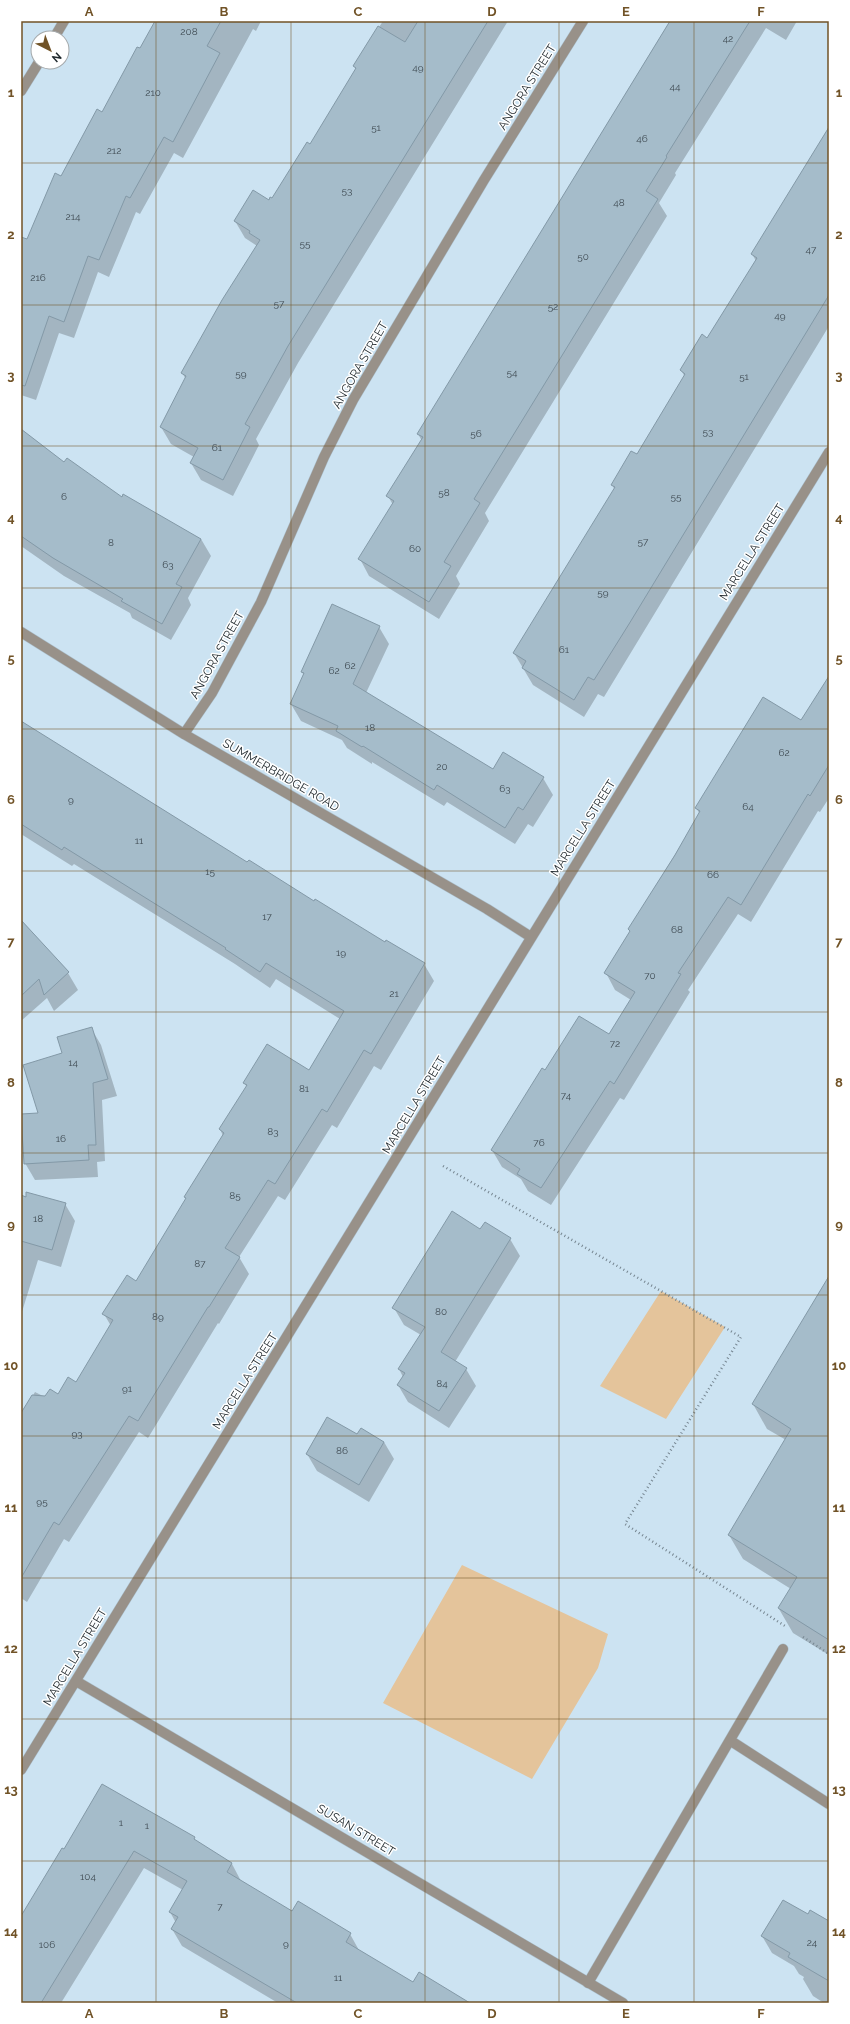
<svg xmlns="http://www.w3.org/2000/svg" width="850" height="2024" viewBox="0 0 850 2024" font-family="Raleway,sans-serif">
	<style>
		.green { fill: #e4c49b }
		.shadow { fill: #0003 }
		.building { fill: #a5bcca; stroke: #8399a7 }
		.lines { fill: none; stroke-linecap: round; stroke-linejoin: round }
		.lane-casing { stroke: #adc1ce; stroke-width: 11 }
		.street-casing { stroke: #adc1ce; stroke-width: 11 }
		.path { stroke: #768691; stroke-width: 2.5; stroke-dasharray: 1 3; stroke-linecap: butt }
		.lane { stroke: #989189; stroke-width: 10 }
		.street { stroke: #989189; stroke-width: 10 }
		.grid { fill: none; stroke: #715327; stroke-width: 1; stroke-opacity: 0.55 }
		.labels { text-anchor: middle; dominant-baseline: central; stroke-width: 3; stroke-linejoin: round; paint-order: stroke }
		.number-label { font-size: 10px; fill: #404c54 }
		.street-label { font-size: 12px; fill: #1e272c; stroke: #fff }
		.neatline { fill: none; stroke: #715327; stroke-width: 1.5 }
		.grid-label { font-size: 13px; text-anchor: middle; font-weight: bold; fill: #715327 }
	</style>
	<rect width="100%" height="100%" fill="#cce3f2"/>
	<path class="green" d="M 661,1291 L 725,1327 L 666,1419 L 600,1386 Z
		M 462,1565 L 608,1634 L 598,1668 L 532,1779 L 383,1703 Z"/>
	<path class="shadow" d="M 157,21 L 261,21 L 256,31 L 253,29 L 183,158 L 174,153 L 140,214 L 136,212 L 109,277 L 98,272 L 74,338 L 59,333 L 36,400 L 21,395 L 21,238 L 28,241 L 61,177 L 102,113 Z
		M 383,21 L 508,21 L 298,363 L 256,439 L 259,445 L 233,496 L 201,480 L 191,463 L 194,457 L 171,444 L 161,427 L 186,379 L 182,373 L 257,246 L 245,238 L 235,221 L 272,200 L 311,145 L 356,70 L 354,66 Z
		M 670,21 L 797,21 L 786,40 L 766,28 L 675,173 L 676,175 L 659,203 L 667,216 L 485,513 L 489,521 L 456,576 L 460,584 L 439,619 L 369,576 L 360,559 L 393,505 L 388,496 L 422,441 L 418,434 Z
		M 829,128 L 829,326 L 604,697 L 598,694 L 584,717 L 533,685 L 514,653 L 615,490 L 612,485 L 637,455 L 685,377 L 681,370 L 708,339 L 756,261 L 752,254 Z
		M 21,430 L 64,464 L 122,498 L 201,539 L 211,556 L 188,598 L 191,605 L 171,640 L 132,618 L 130,613 L 64,576 L 21,546 Z
		M 379,627 L 389,644 L 366,693 L 493,771 L 543,778 L 553,795 L 533,827 L 528,824 L 515,844 L 447,802 L 444,806 L 372,762 L 372,764 L 347,748 L 342,740 L 301,721 L 291,704 L 304,676 L 302,672 Z
		M 829,677 L 829,798 L 820,812 L 818,811 L 751,922 L 738,914 L 688,990 L 690,992 L 624,1100 L 620,1098 L 551,1205 L 528,1191 L 521,1179 L 502,1167 L 492,1150 L 545,1072 L 609,1035 L 631,1000 L 615,990 L 606,973 L 631,932 L 629,929 L 700,814 L 696,808 L 801,721 Z
		M 21,722 L 247,864 L 424,964 L 434,981 L 381,1070 L 374,1066 L 337,1128 L 332,1125 L 285,1200 L 278,1196 L 239,1257 L 249,1274 L 219,1324 L 218,1323 L 148,1438 L 139,1432 L 69,1542 L 64,1539 L 27,1602 L 21,1598 L 21,1415 L 35,1392 L 45,1397 L 59,1395 L 77,1383 L 111,1326 L 104,1314 L 137,1282 L 187,1200 L 185,1197 L 223,1136 L 220,1129 L 247,1087 L 244,1083 L 309,1071 L 340,1019 L 276,979 L 270,988 L 235,964 L 74,864 L 72,866 L 21,834 Z
		M 21,944 L 68,973 L 78,990 L 54,1011 L 47,998 L 21,1021 Z
		M 91,1028 L 101,1045 L 117,1096 L 102,1100 L 105,1161 L 97,1162 L 98,1177 L 35,1180 L 25,1163 L 39,1114 L 63,1053 Z
		M 21,1196 L 65,1204 L 75,1221 L 61,1267 L 38,1260 L 21,1315 Z
		M 481,1230 L 510,1239 L 520,1256 L 455,1362 L 466,1369 L 476,1386 L 449,1428 L 408,1402 L 398,1385 L 403,1377 L 399,1369 L 421,1335 L 404,1325 L 394,1308 Z
		M 829,1289 L 829,1655 L 793,1633 L 779,1609 L 791,1589 L 743,1559 L 729,1535 L 786,1440 L 767,1429 L 753,1404 Z
		M 358,1435 L 384,1442 L 394,1459 L 369,1502 L 317,1471 L 307,1454 Z
		M 194,1838 L 196,1842 L 232,1864 L 241,1881 L 293,1913 L 350,1934 L 360,1952 L 413,1983 L 468,2003 L 278,2003 L 182,1946 L 172,1929 L 176,1923 L 170,1912 L 183,1890 L 144,1868 L 61,2003 L 21,2003 L 21,1918 L 63,1850 Z
		M 808,1916 L 829,1922 L 829,2003 L 824,2003 L 813,1996 L 803,1979 L 804,1977 L 799,1974 L 794,1966 L 772,1953 L 762,1936 Z"/>
	<path class="building" d="M 155,21 L 221,21 L 207,46 L 220,53 L 173,142 L 164,137 L 130,198 L 126,196 L 99,260 L 88,256 L 64,322 L 49,316 L 25,386 L 21,385 L 21,237 L 27,239 L 55,173 L 61,176 L 97,109 L 102,112 L 137,47 L 140,48 Z
		M 418,21 L 488,21 L 288,346 L 245,424 L 250,427 L 223,480 L 190,463 L 198,448 L 160,427 L 186,376 L 181,373 L 222,300 L 260,240 L 249,233 L 250,231 L 234,221 L 253,190 L 269,200 L 270,197 L 272,198 L 307,142 L 310,144 L 356,68 L 353,66 L 378,26 L 405,42 Z
		M 670,21 L 750,21 L 666,156 L 667,157 L 646,191 L 658,199 L 474,499 L 480,503 L 444,562 L 451,566 L 429,602 L 358,559 L 394,501 L 386,496 L 423,437 L 417,434 Z
		M 829,127 L 829,295 L 629,624 L 594,680 L 588,677 L 574,700 L 522,668 L 526,661 L 513,653 L 615,487 L 611,485 L 631,451 L 637,454 L 685,374 L 680,370 L 702,334 L 707,338 L 757,258 L 751,254 Z
		M 21,429 L 64,462 L 67,458 L 122,497 L 123,494 L 201,539 L 176,584 L 182,587 L 162,624 L 121,601 L 123,599 L 53,558 L 21,536 Z
		M 332,604 L 380,626 L 353,684 L 493,769 L 503,752 L 544,777 L 523,810 L 518,807 L 505,828 L 437,785 L 434,790 L 363,746 L 362,747 L 336,731 L 338,726 L 290,704 L 304,673 L 301,672 Z
		M 829,676 L 829,765 L 810,796 L 808,794 L 741,905 L 728,897 L 678,973 L 681,974 L 614,1084 L 610,1081 L 541,1188 L 517,1174 L 520,1169 L 491,1150 L 542,1068 L 545,1070 L 579,1016 L 609,1034 L 635,992 L 604,973 L 630,931 L 628,929 L 675,855 L 700,811 L 695,808 L 763,697 L 801,720 Z
		M 21,721 L 247,862 L 249,860 L 314,901 L 315,899 L 385,942 L 386,940 L 425,963 L 371,1054 L 364,1050 L 327,1112 L 322,1109 L 275,1184 L 268,1180 L 225,1248 L 240,1257 L 209,1307 L 208,1307 L 138,1421 L 129,1416 L 59,1525 L 54,1522 L 21,1578 L 21,1413 L 32,1395 L 45,1396 L 50,1389 L 58,1394 L 68,1377 L 76,1382 L 113,1320 L 102,1314 L 127,1275 L 136,1281 L 186,1198 L 184,1197 L 224,1133 L 219,1129 L 247,1085 L 243,1083 L 267,1044 L 309,1070 L 344,1011 L 266,963 L 260,972 L 225,949 L 226,948 L 64,847 L 62,850 L 21,824 Z
		M 21,920 L 69,972 L 44,995 L 39,979 L 21,996 Z
		M 92,1027 L 108,1079 L 93,1083 L 96,1145 L 88,1145 L 89,1160 L 24,1164 L 21,1114 L 38,1113 L 23,1065 L 62,1053 L 57,1037 Z
		M 26,1192 L 66,1203 L 52,1250 L 21,1241 L 21,1195 L 26,1197 Z
		M 452,1211 L 480,1229 L 485,1222 L 511,1238 L 441,1352 L 467,1368 L 439,1411 L 397,1385 L 405,1373 L 398,1369 L 425,1327 L 392,1308 Z
		M 829,1276 L 829,1640 L 778,1608 L 797,1577 L 728,1535 L 791,1429 L 752,1404 Z
		M 327,1417 L 357,1434 L 361,1428 L 384,1442 L 359,1485 L 306,1454 Z
		M 102,1784 L 195,1837 L 194,1839 L 232,1863 L 227,1872 L 292,1911 L 298,1901 L 351,1933 L 346,1942 L 413,1982 L 419,1972 L 470,2003 L 297,2003 L 171,1929 L 178,1917 L 169,1912 L 187,1881 L 134,1851 L 41,2003 L 21,2003 L 21,1916 L 62,1848 L 64,1849 Z
		M 783,1900 L 808,1914 L 810,1910 L 829,1921 L 829,1981 L 788,1957 L 790,1953 L 761,1936 Z"/>
	<g class="lines">
		<g class="lane-casing">
			<path id="lane" d="M 731,1741 L 829,1804
				M 588,1983 L 783,1649"/>
		</g>
		<g class="street-casing">
			<path id="street" d="M 54,38 L 64,21
				M 21,91 L 39,62
				M 21,632 L 184,734 L 487,909 L 531,937
				M 184,734 L 212,693 L 261,602 L 324,457 L 353,400 L 484,180 L 583,21
				M 76,1681 L 623,2003
				M 21,1770 L 829,452"/>
		</g>
		<path class="path" d="M 443,1166 L 741,1337 L 625,1524 L 785,1626
			M 803,1637 L 829,1654"/>
		<use href="#lane" class="lane"/>
		<use href="#street" class="street"/>
	</g>
	<path class="grid" d="M 156,21 L 156,2003M 291,21 L 291,2003M 425,21 L 425,2003M 559,21 L 559,2003M 694,21 L 694,2003M 21,163 L 829,163M 21,305 L 829,305M 21,446 L 829,446M 21,588 L 829,588M 21,729 L 829,729M 21,871 L 829,871M 21,1012 L 829,1012M 21,1153 L 829,1153M 21,1295 L 829,1295M 21,1436 L 829,1436M 21,1578 L 829,1578M 21,1719 L 829,1719M 21,1861 L 829,1861"/>
	<g class="labels">
		<g class="number-label">
			<text x="189" y="31">208</text>
			<text x="728" y="38">42</text>
			<text x="418" y="67">49</text>
			<text x="675" y="86">44</text>
			<text x="153" y="92">210</text>
			<text x="376" y="127">51</text>
			<text x="642" y="138">46</text>
			<text x="114" y="150">212</text>
			<text x="347" y="190">53</text>
			<text x="619" y="202">48</text>
			<text x="73" y="216">214</text>
			<text x="305" y="243">55</text>
			<text x="811" y="249">47</text>
			<text x="583" y="256">50</text>
			<text x="38" y="277">216</text>
			<text x="279" y="303">57</text>
			<text x="553" y="306">52</text>
			<text x="780" y="315">49</text>
			<text x="512" y="372">54</text>
			<text x="241" y="373">59</text>
			<text x="744" y="376">51</text>
			<text x="708" y="431">53</text>
			<text x="476" y="433">56</text>
			<text x="217" y="447">61</text>
			<text x="444" y="492">58</text>
			<text x="64" y="496">6</text>
			<text x="676" y="496">55</text>
			<text x="643" y="541">57</text>
			<text x="111" y="542">8</text>
			<text x="415" y="548">60</text>
			<text x="168" y="564">63</text>
			<text x="603" y="592">59</text>
			<text x="564" y="649">61</text>
			<text x="350" y="665">62</text>
			<text x="334" y="670">62</text>
			<text x="370" y="727">18</text>
			<text x="784" y="752">62</text>
			<text x="442" y="766">20</text>
			<text x="505" y="788">63</text>
			<text x="71" y="799">9</text>
			<text x="748" y="806">64</text>
			<text x="139" y="840">11</text>
			<text x="210" y="871">15</text>
			<text x="713" y="874">66</text>
			<text x="267" y="916">17</text>
			<text x="677" y="929">68</text>
			<text x="341" y="952">19</text>
			<text x="650" y="975">70</text>
			<text x="394" y="993">21</text>
			<text x="615" y="1043">72</text>
			<text x="73" y="1062">14</text>
			<text x="304" y="1088">81</text>
			<text x="566" y="1095">74</text>
			<text x="273" y="1131">83</text>
			<text x="61" y="1138">16</text>
			<text x="539" y="1142">76</text>
			<text x="235" y="1195">85</text>
			<text x="38" y="1218">18</text>
			<text x="200" y="1263">87</text>
			<text x="441" y="1311">80</text>
			<text x="158" y="1316">89</text>
			<text x="442" y="1383">84</text>
			<text x="127" y="1388">91</text>
			<text x="77" y="1433">93</text>
			<text x="342" y="1450">86</text>
			<text x="42" y="1501">95</text>
			<text x="121" y="1822">1</text>
			<text x="147" y="1825">1</text>
			<text x="88" y="1876">104</text>
			<text x="220" y="1906">7</text>
			<text x="812" y="1942">24</text>
			<text x="286" y="1943">9</text>
			<text x="47" y="1944">106</text>
			<text x="338" y="1977">11</text>
		</g>
		<g class="street-label">
			<text transform="translate(527 87) rotate(-58)">ANGORA STREET</text>
			<text transform="translate(360 365) rotate(-60)">ANGORA STREET</text>
			<text transform="translate(752 552) rotate(-58)">MARCELLA STREET</text>
			<text transform="translate(217 655) rotate(-61)">ANGORA STREET</text>
			<text transform="translate(281 775) rotate(30)">SUMMERBRIDGE ROAD</text>
			<text transform="translate(583 828) rotate(-58)">MARCELLA STREET</text>
			<text transform="translate(414 1105) rotate(-59)">MARCELLA STREET</text>
			<text transform="translate(245 1381) rotate(-58)">MARCELLA STREET</text>
			<text transform="translate(75 1657) rotate(-59)">MARCELLA STREET</text>
			<text transform="translate(356 1830) rotate(31)">SUSAN STREET</text>
		</g>
	</g>
	<rect width="850" height="2024" fill="none" stroke="#ffffff" stroke-width="44"/>
	<g transform="translate(50 50) rotate(138)"><circle r="19" fill="#ffffff" stroke="#a5a9ab"/>
	<path d="M0-3L7 15L0 10L-7 15Z" fill="#715327"/>
	<text y="-6" font-size="11" font-weight="bold" text-anchor="middle" fill="#1e272c">N</text>
	</g>
	<rect x="22" y="22" width="806" height="1980" class="neatline"/>
	<g class="grid-label">
		<text x="89" y="16">A</text>
		<text x="224" y="16">B</text>
		<text x="358" y="16">C</text>
		<text x="492" y="16">D</text>
		<text x="626" y="16">E</text>
		<text x="761" y="16">F</text>
		<text x="11" y="97">1</text>
		<text x="839" y="97">1</text>
		<text x="11" y="239">2</text>
		<text x="839" y="239">2</text>
		<text x="11" y="380">3</text>
		<text x="839" y="380">3</text>
		<text x="11" y="522">4</text>
		<text x="839" y="522">4</text>
		<text x="11" y="663">5</text>
		<text x="839" y="663">5</text>
		<text x="11" y="804">6</text>
		<text x="839" y="804">6</text>
		<text x="11" y="946">7</text>
		<text x="839" y="946">7</text>
		<text x="11" y="1087">8</text>
		<text x="839" y="1087">8</text>
		<text x="11" y="1229">9</text>
		<text x="839" y="1229">9</text>
		<text x="11" y="1370">10</text>
		<text x="839" y="1370">10</text>
		<text x="11" y="1512">11</text>
		<text x="839" y="1512">11</text>
		<text x="11" y="1653">12</text>
		<text x="839" y="1653">12</text>
		<text x="11" y="1794">13</text>
		<text x="839" y="1794">13</text>
		<text x="11" y="1936">14</text>
		<text x="839" y="1936">14</text>
		<text x="89" y="2018">A</text>
		<text x="224" y="2018">B</text>
		<text x="358" y="2018">C</text>
		<text x="492" y="2018">D</text>
		<text x="626" y="2018">E</text>
		<text x="761" y="2018">F</text>
	</g>
</svg>
